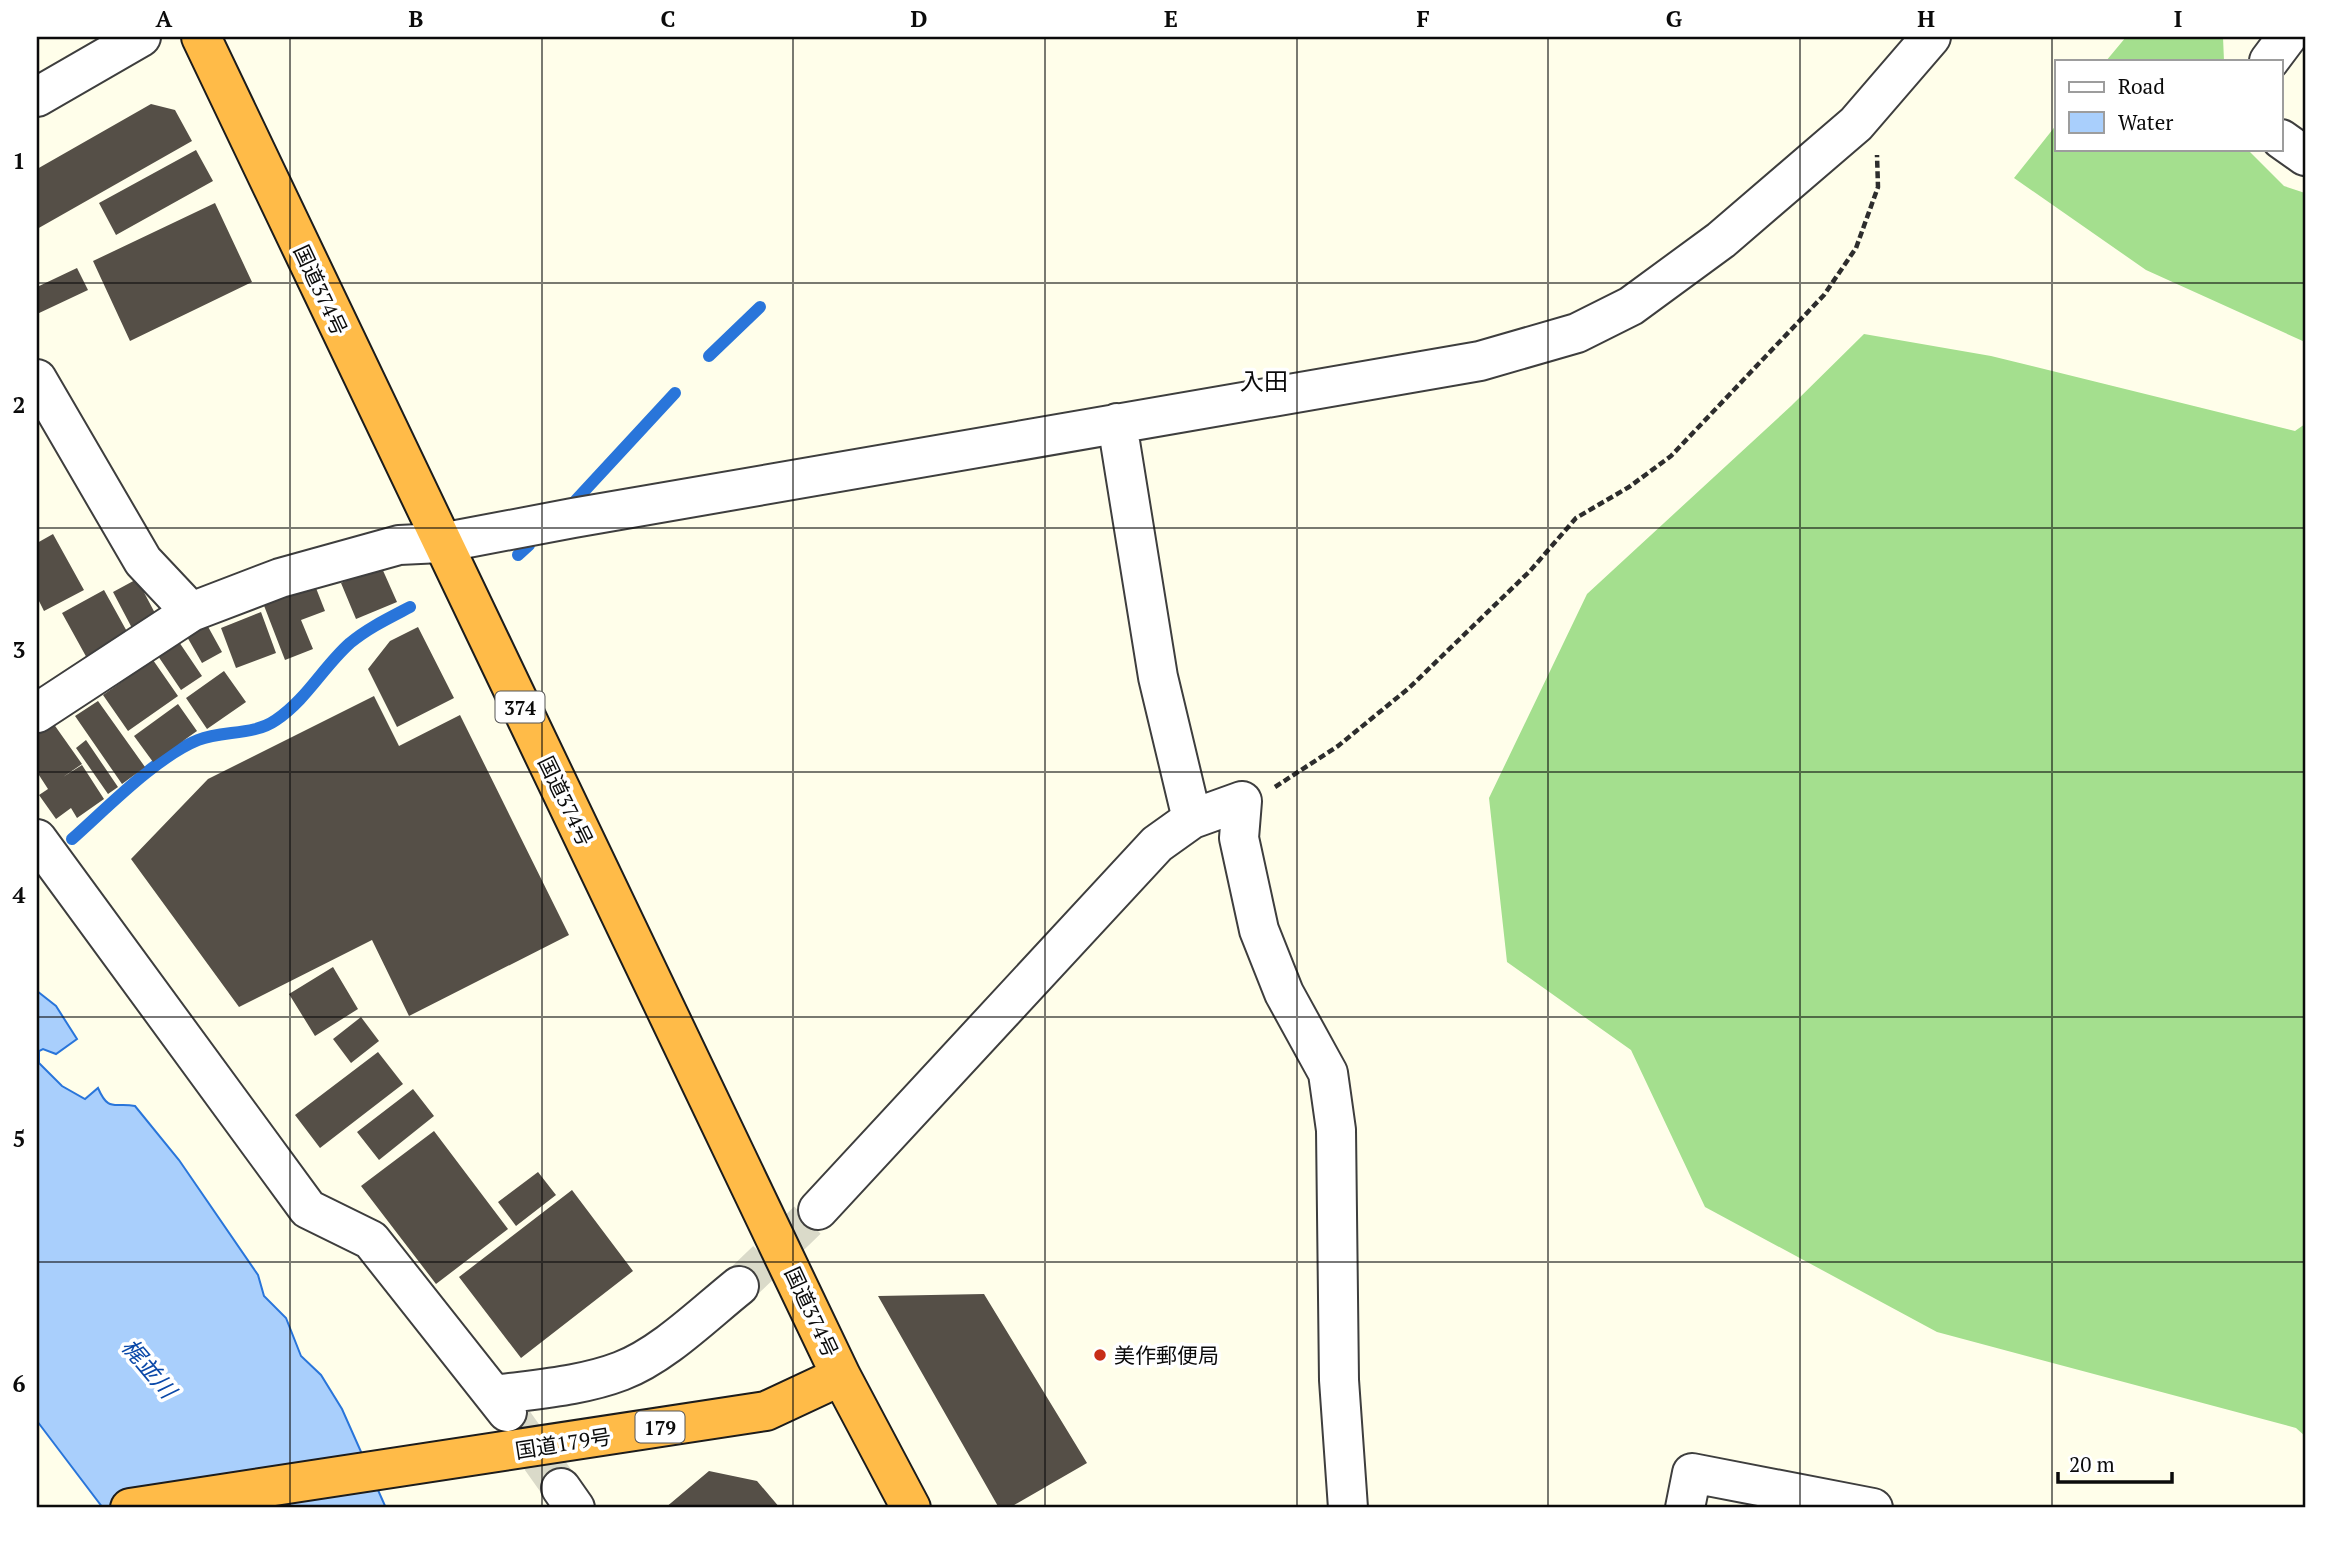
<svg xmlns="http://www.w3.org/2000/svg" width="2342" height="1545" viewBox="0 0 2342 1545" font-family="'PT Serif','Noto Sans JP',serif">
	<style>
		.forest { fill: #a4df8e }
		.water { fill: #a9cffc; stroke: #2975da; stroke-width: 2 }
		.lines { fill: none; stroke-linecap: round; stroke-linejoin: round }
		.stream { stroke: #2975da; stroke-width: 12 }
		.building { fill: #554f47 }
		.minor-tunnel { stroke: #dadac9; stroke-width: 38; stroke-dasharray: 38 19; stroke-linecap: butt }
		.minor-casing { stroke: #3e3e3e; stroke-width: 42 }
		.highway-casing { stroke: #1c1c1c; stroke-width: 42 }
		.path { stroke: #2d2d2d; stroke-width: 4.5; stroke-dasharray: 7 3.5; stroke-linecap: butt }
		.minor { stroke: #fff; stroke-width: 38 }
		.highway { stroke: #ffbb48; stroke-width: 38 }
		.grid { fill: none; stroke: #0b0b0b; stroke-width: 2; stroke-opacity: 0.55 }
		.poi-dot { fill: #c72d17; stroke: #fff; stroke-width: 2.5 }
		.labels { text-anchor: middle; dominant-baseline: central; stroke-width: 7; stroke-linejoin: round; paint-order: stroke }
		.shield { fill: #fff; stroke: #545454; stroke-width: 2 }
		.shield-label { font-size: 19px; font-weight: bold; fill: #0b0b0b }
		.street-label { font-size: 21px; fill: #0b0b0b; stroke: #fff }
		.poi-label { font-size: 21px; fill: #0b0b0b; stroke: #fff; text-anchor: start }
		.water-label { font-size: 23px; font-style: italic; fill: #0a48a8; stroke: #fff }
		.quarter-label { font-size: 24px; fill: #0b0b0b; stroke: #fff }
		.neatline { fill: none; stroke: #0b0b0b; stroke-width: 2.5 }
		.grid-label { font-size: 23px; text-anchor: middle; font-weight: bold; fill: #0b0b0b }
	</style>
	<rect width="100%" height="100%" fill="#fffeea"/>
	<path class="forest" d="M 2126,37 L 2223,37 L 2224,61 L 2106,61 Z
		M 2057,124 L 2057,149 L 2247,149 L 2284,186 L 2305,193 L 2305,342 L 2146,270 L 2014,178 Z
		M 1864,334 L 1991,356 L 2295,431 L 2305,424 L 2305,1436 L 2296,1428 L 1937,1332 L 1705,1207 L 1631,1050 L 1507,962 L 1489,798 L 1587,594 L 1791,406 Z"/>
	<path class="water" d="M 37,991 L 56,1006 L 77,1039 L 56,1054 L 43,1049 L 39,1051 L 39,1063 L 62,1086 L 85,1099 L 98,1088 C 109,1113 114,1102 135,1106 L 179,1160 L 258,1275 L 264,1296 L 286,1318 L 301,1356 L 321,1375 L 342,1409 L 386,1508 L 103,1508 L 37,1421 Z"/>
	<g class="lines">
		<path class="stream" d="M 709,356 L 760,307
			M 576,500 L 675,393
			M 518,555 L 529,545
			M 72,839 C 107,808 156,757 198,740 C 223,730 253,736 276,720 C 307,699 323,667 350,643 C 368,628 389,618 410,607"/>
	</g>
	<path class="building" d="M 151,104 L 175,110 L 192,141 L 37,229 L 37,169 Z
		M 196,150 L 213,181 L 116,235 L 99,203 Z
		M 215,203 L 252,282 L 130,341 L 93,261 Z
		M 77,268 L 88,290 L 37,314 L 37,287 Z
		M 53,534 L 84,590 L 44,611 L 37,597 L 37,543 Z
		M 381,566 L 397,602 L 356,619 L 341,583 Z
		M 137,579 L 157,617 L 133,630 L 113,592 Z
		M 314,583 L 325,611 L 301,620 L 313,649 L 285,660 L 263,603 Z
		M 104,590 L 130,637 L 88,660 L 62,613 Z
		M 261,612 L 276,653 L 236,668 L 221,628 Z
		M 206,623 L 222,652 L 202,663 L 186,635 Z
		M 418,627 L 454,698 L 397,727 L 368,669 L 390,641 Z
		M 179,642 L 202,676 L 181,690 L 158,656 Z
		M 153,660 L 178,696 L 128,731 L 103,695 Z
		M 224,671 L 246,702 L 207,729 L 186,698 Z
		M 374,696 L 399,746 L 460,715 L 569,935 L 409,1016 L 372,940 L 239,1007 L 131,859 L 208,779 Z
		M 98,701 L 145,767 L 122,784 L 75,716 Z
		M 178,704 L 197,731 L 153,762 L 134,736 Z
		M 53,723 L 82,764 L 63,777 L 82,765 L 104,799 L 77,818 L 71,808 L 56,819 L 39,795 L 48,789 L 37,772 L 37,734 Z
		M 86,740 L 118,787 L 108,794 L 76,748 Z
		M 333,967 L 358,1009 L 315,1036 L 289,994 Z
		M 361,1017 L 379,1041 L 351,1063 L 333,1039 Z
		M 378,1052 L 403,1084 L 320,1148 L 295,1115 Z
		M 413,1089 L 434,1116 L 379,1160 L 357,1132 Z
		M 434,1131 L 508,1229 L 436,1284 L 361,1186 Z
		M 538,1172 L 556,1195 L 516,1226 L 498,1202 Z
		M 572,1190 L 633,1271 L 521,1358 L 459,1277 Z
		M 984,1294 L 1087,1463 L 1009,1508 L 999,1508 L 878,1296 Z
		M 709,1471 L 757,1481 L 780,1508 L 665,1508 Z"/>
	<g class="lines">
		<path class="minor-tunnel" d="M 739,1286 L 818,1210
			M 507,1412 L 561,1488"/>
		<g class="minor-casing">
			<path id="minor" d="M 2269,61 L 2287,37
				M 37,97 L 141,37
				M 2281,139 L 2305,156
				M 37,379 L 143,561 L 191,612
				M 1117,423 L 1158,677 L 1192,819
				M 37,713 L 191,612 L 280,578 L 399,545 L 441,543 L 573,518 L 1480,361 L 1577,333 L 1631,306 L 1721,240 L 1856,124 L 1931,37
				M 37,839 L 308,1209 L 371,1240 L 507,1412
				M 818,1210 L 1157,844 L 1192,819 L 1242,801 L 1239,838 L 1259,930 L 1284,993 L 1328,1073 L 1336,1130 L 1339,1380 L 1348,1508
				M 495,1395 C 537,1389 582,1386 621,1371 C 663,1355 704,1314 739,1286
				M 561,1488 L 575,1508
				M 1685,1508 L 1692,1473 L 1873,1508"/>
		</g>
		<g class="highway-casing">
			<path id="highway" d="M 201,37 L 841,1376 L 911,1508
				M 130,1508 L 766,1411 L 841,1376"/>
		</g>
		<path class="path" d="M 1275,787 L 1338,746 L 1409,688 L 1530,571 L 1576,518 L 1629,487 L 1671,456 L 1824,295 L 1856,248 L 1878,187 L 1877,155"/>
		<use href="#minor" class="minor"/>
		<use href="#highway" class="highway"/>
	</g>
	<path class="grid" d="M 290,37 L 290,1508M 542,37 L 542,1508M 793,37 L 793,1508M 1045,37 L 1045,1508M 1297,37 L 1297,1508M 1548,37 L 1548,1508M 1800,37 L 1800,1508M 2052,37 L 2052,1508M 37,283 L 2305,283M 37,528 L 2305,528M 37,772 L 2305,772M 37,1017 L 2305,1017M 37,1262 L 2305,1262"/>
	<circle class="poi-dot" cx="1100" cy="1355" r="7"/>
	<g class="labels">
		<g class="shield">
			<rect x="495.5" y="691.5" width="49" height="31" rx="5"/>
			<rect x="635.5" y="1411.5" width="49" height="31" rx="5"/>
		</g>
		<g class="shield-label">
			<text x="520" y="707">374</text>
			<text x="660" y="1427">179</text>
		</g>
		<g class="street-label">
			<text transform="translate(321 290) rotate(65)">国道374号</text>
			<text transform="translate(566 801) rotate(64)">国道374号</text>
			<text transform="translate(812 1312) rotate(65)">国道374号</text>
			<text transform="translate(563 1443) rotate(-9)">国道179号</text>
		</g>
		<g class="poi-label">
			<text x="1114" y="1355">美作郵便局</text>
		</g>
		<g class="water-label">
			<text transform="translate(149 1368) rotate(50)">梶並川</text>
		</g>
		<g class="quarter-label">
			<text x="1264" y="381">入田</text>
		</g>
	</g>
	<rect width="2342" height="1545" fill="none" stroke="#ffffff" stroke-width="77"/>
	<rect x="2055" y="60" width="228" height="91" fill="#ffffff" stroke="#9d9d9d" stroke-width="2"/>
	<rect x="2069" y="82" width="35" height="10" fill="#ffffff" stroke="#9d9d9d" stroke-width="2"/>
	<text x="2118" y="94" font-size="21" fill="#0b0b0b">Road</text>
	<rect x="2069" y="112" width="35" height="21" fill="#a9cffc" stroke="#9d9d9d" stroke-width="2"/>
	<text x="2118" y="130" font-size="21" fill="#0b0b0b">Water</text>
	<path d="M2058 1472v10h114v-10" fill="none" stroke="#0b0b0b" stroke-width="3.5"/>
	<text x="2069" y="1472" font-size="21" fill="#0b0b0b" stroke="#ffffff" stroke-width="5" paint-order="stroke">20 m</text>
	<rect x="38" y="38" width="2266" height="1468" class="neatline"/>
	<g class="grid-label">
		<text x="164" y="27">A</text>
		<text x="416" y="27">B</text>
		<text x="668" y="27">C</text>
		<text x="919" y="27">D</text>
		<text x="1171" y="27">E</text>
		<text x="1423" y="27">F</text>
		<text x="1674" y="27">G</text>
		<text x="1926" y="27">H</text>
		<text x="2178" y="27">I</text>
		<text x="19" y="169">1</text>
		<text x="19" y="413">2</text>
		<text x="19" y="658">3</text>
		<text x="19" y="903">4</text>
		<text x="19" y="1147">5</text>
		<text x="19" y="1392">6</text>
	</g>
</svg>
